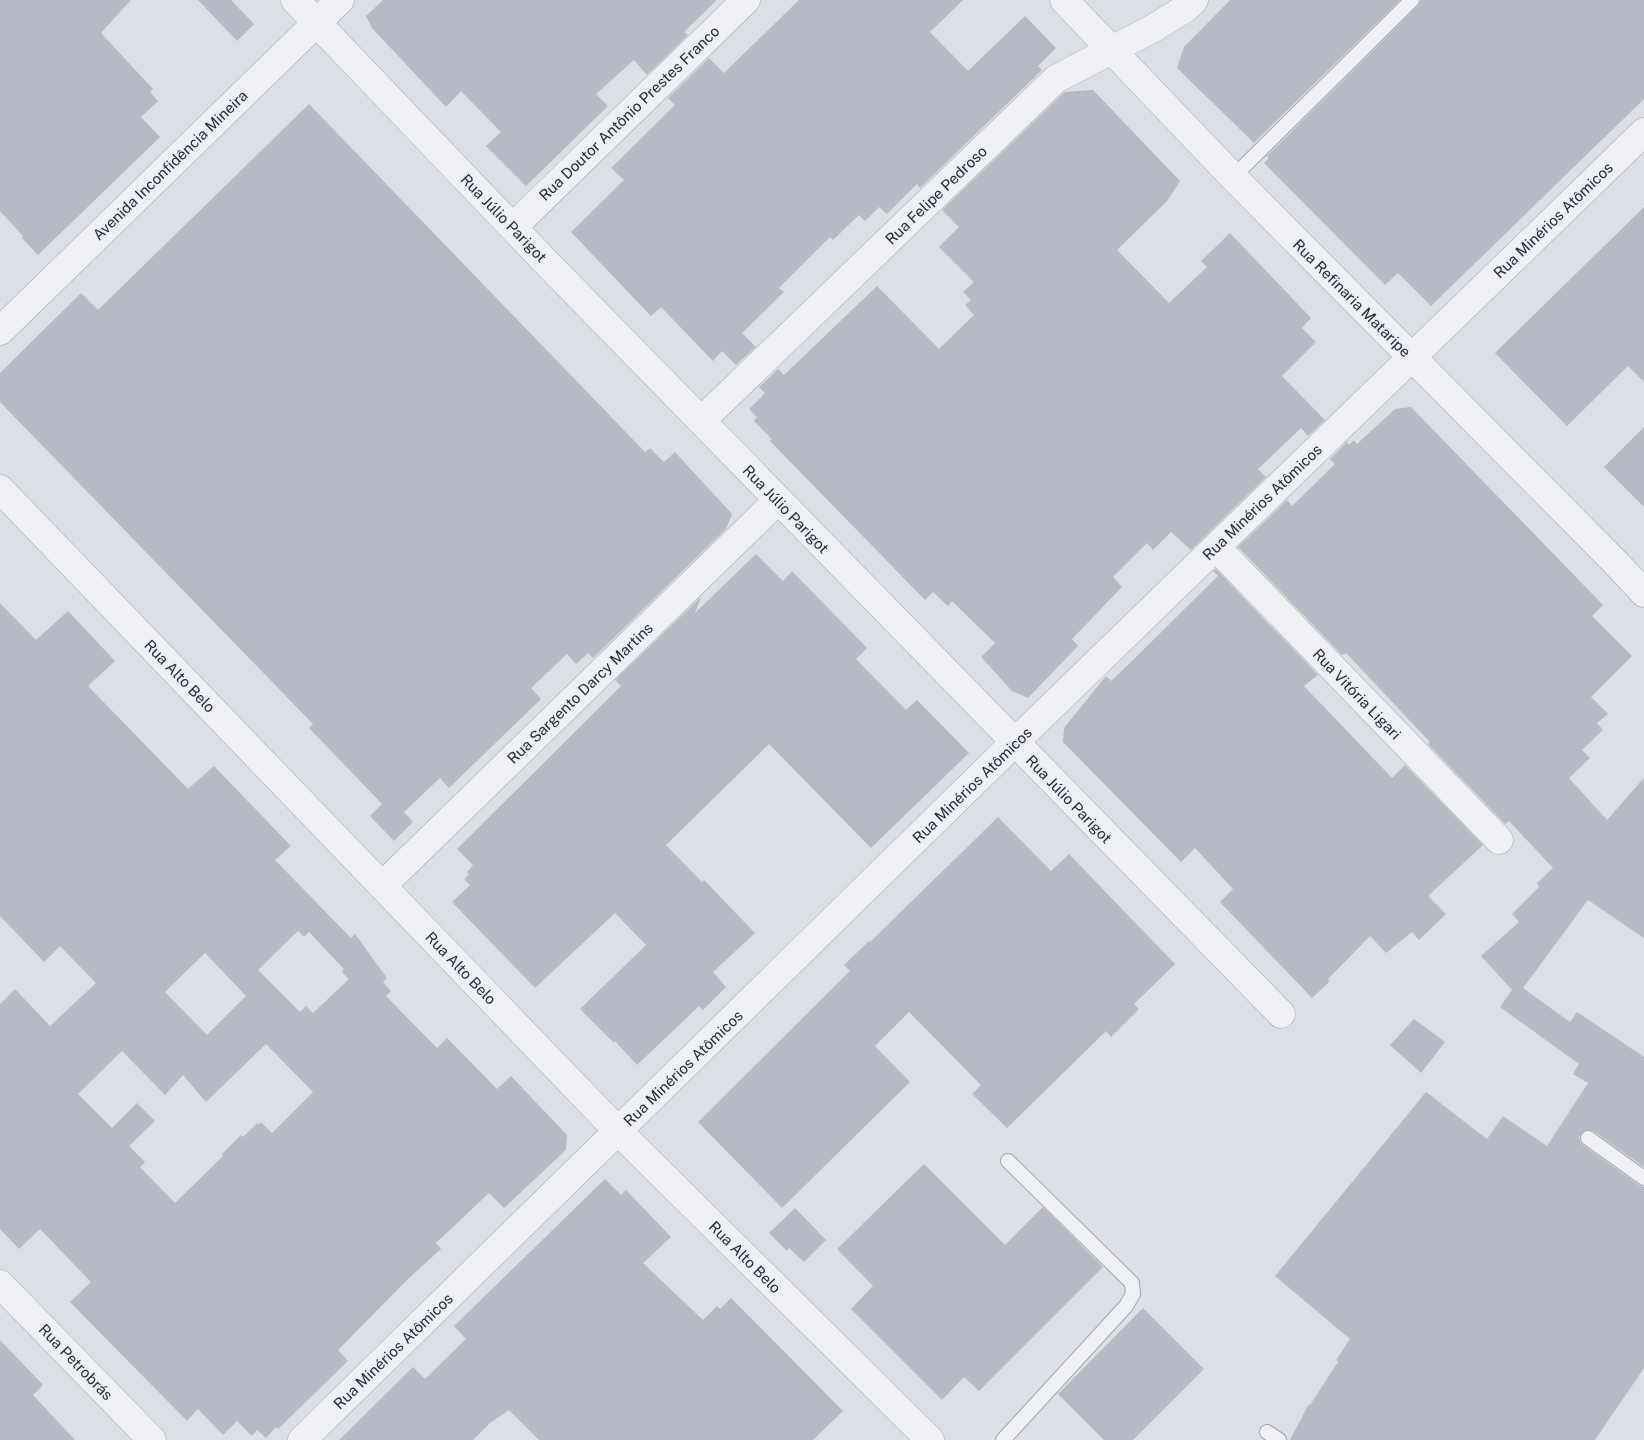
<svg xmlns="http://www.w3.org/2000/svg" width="1644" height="1440" viewBox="0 0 1644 1440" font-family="'Public Sans',sans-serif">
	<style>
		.building { fill: #b7bac5; fill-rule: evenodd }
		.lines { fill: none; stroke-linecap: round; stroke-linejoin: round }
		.service-casing { stroke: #a2a6ae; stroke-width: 16 }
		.minor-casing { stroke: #a2a6ae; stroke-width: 29 }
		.tertiary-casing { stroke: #a2a6ae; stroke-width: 29 }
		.service { stroke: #eff0f4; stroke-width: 14 }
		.minor { stroke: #eff0f4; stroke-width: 28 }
		.tertiary { stroke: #eff0f4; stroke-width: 28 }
		.labels { text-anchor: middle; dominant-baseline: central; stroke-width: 4; stroke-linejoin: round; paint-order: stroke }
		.street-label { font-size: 15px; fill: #272c3a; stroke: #ebeef3 }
	</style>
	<rect width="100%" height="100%" fill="#dcdfe5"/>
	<path class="building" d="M 0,0 L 131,0 L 101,33 L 153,89 L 150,92 L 158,101 L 141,117 L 160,137 L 38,255 L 22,238 L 23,236 L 0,211 Z
		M 198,0 L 231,0 L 254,24 L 237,41 Z
		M 383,0 L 717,0 L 684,32 L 688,35 L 647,75 L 634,60 L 596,94 L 608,106 L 526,186 L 486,146 L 501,132 L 461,91 L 446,107 L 372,28 L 366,16 Z
		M 799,0 L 963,0 L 930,32 L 968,71 L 1025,16 L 1056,48 L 1038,66 L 1042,70 L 920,188 L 917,184 L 887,214 L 879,207 L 865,221 L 859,215 L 833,240 L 830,237 L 779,288 L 784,292 L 742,333 L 756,347 L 736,365 L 722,351 L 713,361 L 661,307 L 651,316 L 571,232 L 624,180 L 611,168 L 675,105 L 668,98 L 709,58 L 724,73 Z
		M 1230,0 L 1400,0 L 1254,143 L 1177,68 L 1184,47 Z
		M 1421,0 L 1644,0 L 1644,99 L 1431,306 L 1398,273 L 1385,285 L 1264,163 L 1269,158 L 1267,156 L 1418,6 Z
		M 1093,90 L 1180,181 L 1167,201 L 1117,250 L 1169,303 L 1207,267 L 1201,261 L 1230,233 L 1311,318 L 1302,328 L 1316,342 L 1282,376 L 1325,420 L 1308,436 L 1301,428 L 1258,469 L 1266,477 L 1191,550 L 1171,532 L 1153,550 L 1147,543 L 1113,577 L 1122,587 L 1072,639 L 1078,646 L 1028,698 L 1012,691 L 981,657 L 995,643 L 952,601 L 948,606 L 933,592 L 925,600 L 770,441 L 772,439 L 754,421 L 757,417 L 749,409 L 765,393 L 759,387 L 778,369 L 784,375 L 877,286 L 939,349 L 974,315 L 965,305 L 971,300 L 963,292 L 974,282 L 939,247 L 959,227 L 942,210 L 1065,92 Z
		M 309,104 L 645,452 L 650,448 L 664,462 L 675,452 L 732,514 L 726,529 L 593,658 L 588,653 L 576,664 L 567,654 L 531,688 L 541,699 L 449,788 L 440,778 L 404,812 L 413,822 L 394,841 L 370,816 L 382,804 L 309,728 L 313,724 L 0,402 L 0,373 L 81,293 L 98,310 Z
		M 1644,207 L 1644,382 L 1628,366 L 1567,426 L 1495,353 Z
		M 1411,407 L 1603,605 L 1592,616 L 1632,656 L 1591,697 L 1608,714 L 1597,723 L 1603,730 L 1582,750 L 1590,758 L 1569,778 L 1607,820 L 1644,778 L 1644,938 L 1588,900 L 1523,988 L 1570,1022 L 1577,1012 L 1644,1057 L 1644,1167 L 1593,1131 L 1585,1130 L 1579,1137 L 1580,1141 L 1583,1145 L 1639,1185 L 1644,1187 L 1644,1368 L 1595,1440 L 1290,1440 L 1309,1404 L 1310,1405 L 1338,1362 L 1336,1360 L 1350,1339 L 1275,1276 L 1426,1092 L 1487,1139 L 1503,1116 L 1547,1146 L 1588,1083 L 1573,1074 L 1579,1064 L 1500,1007 L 1512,990 L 1481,956 L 1519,922 L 1512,914 L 1539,887 L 1537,883 L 1553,868 L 1509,821 L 1505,824 L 1428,744 L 1430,742 L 1346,653 L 1342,655 L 1238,547 L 1287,500 L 1292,506 L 1335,464 L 1330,459 L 1347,442 L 1349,445 L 1354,440 L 1357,444 L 1395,409 Z
		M 1644,427 L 1644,507 L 1604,467 Z
		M 756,554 L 783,581 L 792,571 L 867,648 L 856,659 L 906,710 L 917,700 L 969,753 L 871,848 L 769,744 L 666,845 L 702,882 L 704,880 L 755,933 L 713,972 L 726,987 L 703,1010 L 699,1006 L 637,1065 L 615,1041 L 614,1043 L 580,1009 L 646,945 L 615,913 L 535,988 L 452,902 L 470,885 L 464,879 L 469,874 L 467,872 L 473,865 L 457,849 L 621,686 L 615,680 L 701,597 L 695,613 Z
		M 1216,569 L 1318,675 L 1304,686 L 1392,778 L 1405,765 L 1483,845 L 1428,896 L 1446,914 L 1419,940 L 1412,932 L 1386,953 L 1370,936 L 1328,979 L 1330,981 L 1312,998 L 1220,902 L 1233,889 L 1195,848 L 1181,862 L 1063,742 L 1064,728 L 1106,676 L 1111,681 L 1133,660 L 1218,576 L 1213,571 Z
		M 0,603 L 36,640 L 68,611 L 115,661 L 88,686 L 188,789 L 214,766 L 291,846 L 275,860 L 351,938 L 355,934 L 387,978 L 383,982 L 391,991 L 386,996 L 437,1048 L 447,1038 L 497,1089 L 511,1076 L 567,1135 L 566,1150 L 504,1208 L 489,1193 L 436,1243 L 441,1249 L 408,1279 L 338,1350 L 348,1361 L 278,1429 L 276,1427 L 266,1438 L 257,1430 L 252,1436 L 237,1421 L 223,1435 L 198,1409 L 187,1421 L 70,1302 L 91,1282 L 40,1229 L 19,1249 L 0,1229 L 0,1004 L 15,989 L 50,1026 L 96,983 L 60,946 L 44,962 L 0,916 ZM 298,931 L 304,937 L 309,932 L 344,969 L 342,972 L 349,979 L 313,1013 L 306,1006 L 300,1012 L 258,970 ZM 205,953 L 246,996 L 207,1035 L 165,992 ZM 266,1044 L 313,1092 L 272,1133 L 261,1122 L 258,1125 L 257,1123 L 243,1137 L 241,1135 L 222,1154 L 223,1156 L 175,1203 L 140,1167 L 145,1162 L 129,1146 L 155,1121 L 137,1103 L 112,1128 L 78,1094 L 122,1051 L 165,1095 L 183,1075 L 206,1102 Z
		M 998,817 L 1051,871 L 1069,854 L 1175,964 L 1134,1004 L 1139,1009 L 1111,1037 L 1106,1031 L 1007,1128 L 972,1094 L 981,1085 L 909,1012 L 875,1046 L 910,1082 L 782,1208 L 698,1122 L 850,971 L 844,965 L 869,941 L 870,942 Z
		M 1414,1019 L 1445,1042 L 1421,1073 L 1390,1045 Z
		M 924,1164 L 1005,1245 L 1043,1207 L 1103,1267 L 979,1391 L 964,1377 L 942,1400 L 851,1309 L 873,1286 L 837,1249 Z
		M 605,1179 L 621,1195 L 626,1190 L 671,1237 L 643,1263 L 703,1320 L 717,1306 L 720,1309 L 731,1298 L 843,1411 L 813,1440 L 539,1440 L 509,1410 L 490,1423 L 473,1440 L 339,1440 L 413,1367 L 425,1379 L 466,1339 L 454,1326 Z
		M 795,1208 L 826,1240 L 804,1262 L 789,1248 L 787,1251 L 769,1233 Z
		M 1143,1308 L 1204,1369 L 1133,1440 L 1104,1440 L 1058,1394 Z
		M 0,1340 L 43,1385 L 33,1395 L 75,1440 L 0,1440 Z"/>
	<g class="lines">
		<g class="service-casing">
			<path id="service" d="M 1233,177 L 1412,0
				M 1588,1138 L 1644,1178
				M 1267,1432 L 1279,1440
				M 1003,1440 L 1126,1306 L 1133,1294 L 1132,1283 L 1008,1161"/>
		</g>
		<g class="minor-casing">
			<path id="minor" d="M 295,0 L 540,256 L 1281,1014
				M 1064,0 L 1233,177 L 1616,563 L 1644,593
				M 513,227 L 746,0
				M 701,421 L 1056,79 L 1152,29 L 1186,8 L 1194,0
				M 0,489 L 618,1131 L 930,1440
				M 1216,547 L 1499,840
				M 382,886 L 778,500
				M 0,1284 L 152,1440
				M 302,1440 L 1014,743 L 1644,132"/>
		</g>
		<g class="tertiary-casing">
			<path id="tertiary" d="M 0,331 L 340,0"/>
		</g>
		<use href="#service" class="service"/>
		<use href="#minor" class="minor"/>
		<use href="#tertiary" class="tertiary"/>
	</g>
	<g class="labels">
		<g class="street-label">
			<text transform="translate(629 113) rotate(-44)">Rua Doutor Antônio Prestes Franco</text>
			<text transform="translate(170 165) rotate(-44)">Avenida Inconfidência Mineira</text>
			<text transform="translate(936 195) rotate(-44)">Rua Felipe Pedroso</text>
			<text transform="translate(504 218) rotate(46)">Rua Júlio Parigot</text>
			<text transform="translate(1553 220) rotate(-44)">Rua Minérios Atômicos</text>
			<text transform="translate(1352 298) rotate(45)">Rua Refinaria Mataripe</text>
			<text transform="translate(1262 502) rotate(-44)">Rua Minérios Atômicos</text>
			<text transform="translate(786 509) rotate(46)">Rua Júlio Parigot</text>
			<text transform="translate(180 676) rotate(46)">Rua Alto Belo</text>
			<text transform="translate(580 693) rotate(-44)">Rua Sargento Darcy Martins</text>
			<text transform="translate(1357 694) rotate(46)">Rua Vitória Ligari</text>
			<text transform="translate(972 785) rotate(-44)">Rua Minérios Atômicos</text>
			<text transform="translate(1069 799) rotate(46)">Rua Júlio Parigot</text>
			<text transform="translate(461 968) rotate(46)">Rua Alto Belo</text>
			<text transform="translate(683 1068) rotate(-44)">Rua Minérios Atômicos</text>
			<text transform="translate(745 1257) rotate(45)">Rua Alto Belo</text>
			<text transform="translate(393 1351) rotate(-44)">Rua Minérios Atômicos</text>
			<text transform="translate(76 1362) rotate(46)">Rua Petrobrás</text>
		</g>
	</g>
</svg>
